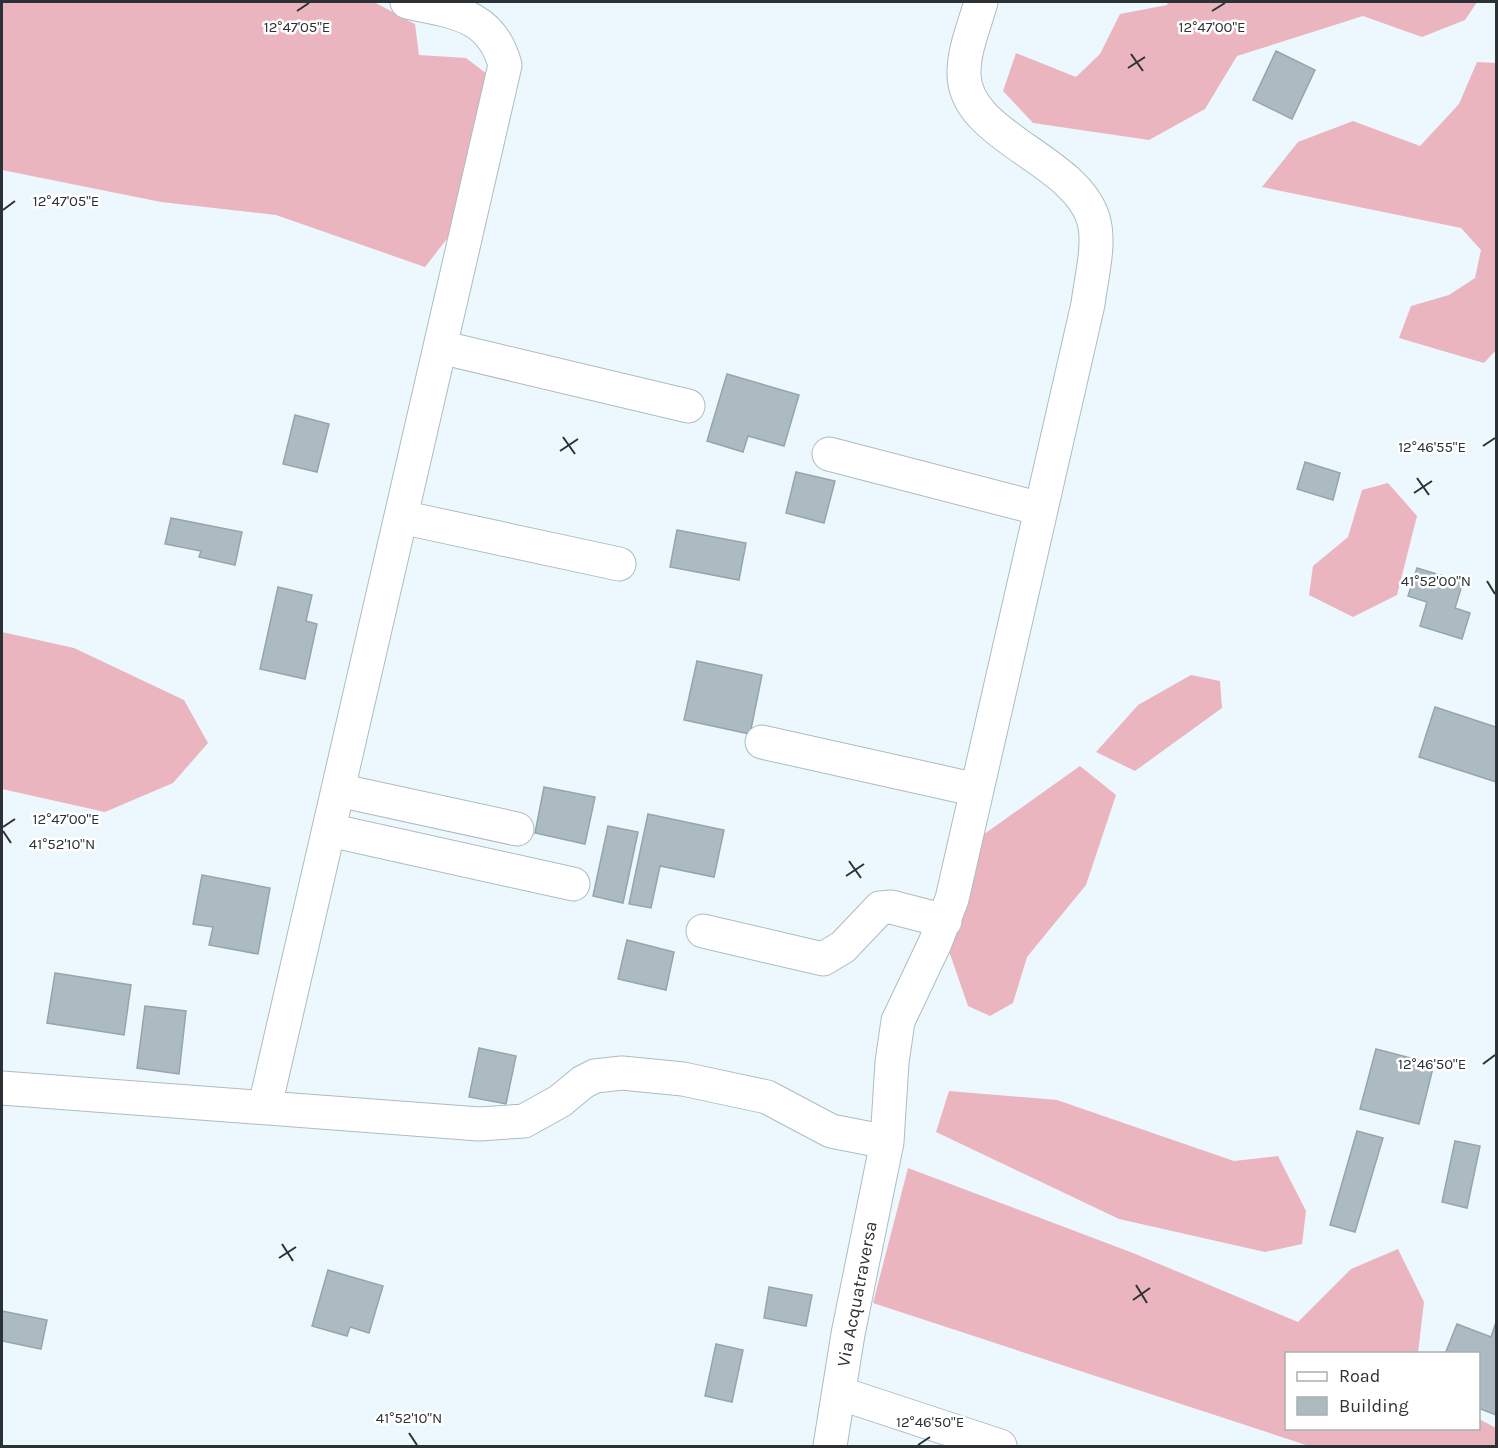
<svg xmlns="http://www.w3.org/2000/svg" width="1498" height="1448" viewBox="0 0 1498 1448" font-family="Karla,sans-serif">
	<style>
		.forest { fill: #ebb5bf }
		.building { fill: #acbbc2; stroke: #96a4ab; stroke-width: 1.5 }
		.lines { fill: none; stroke-linecap: round; stroke-linejoin: round }
		.minor-casing { stroke: #adbcc3; stroke-width: 35 }
		.minor { stroke: #fff; stroke-width: 33 }
		.ticks { fill: none; stroke: #2b3134; stroke-width: 2 }
		.labels { text-anchor: middle; dominant-baseline: central; stroke-width: 5; stroke-linejoin: round; paint-order: stroke }
		.street-label { font-size: 18px; fill: #2b3134; stroke: #fff }
		.ticks-label { font-size: 15px; text-anchor: middle; fill: #2b3134; stroke: #fff; stroke-width: 5; stroke-linejoin: round; paint-order: stroke }
	</style>
	<rect width="100%" height="100%" fill="#ecf8fe"/>
	<path class="forest" d="M 2,2 L 374,2 L 415,24 L 419,55 L 466,58 L 487,74 L 457,226 L 425,267 L 276,215 L 161,202 L 2,170 Z
		M 1168,2 L 1477,2 L 1465,20 L 1422,37 L 1363,16 L 1237,56 L 1205,109 L 1149,140 L 1033,123 L 1003,91 L 1016,53 L 1076,77 L 1100,54 L 1120,14 L 1167,5 Z
		M 1477,62 L 1496,63 L 1496,350 L 1484,363 L 1399,338 L 1411,306 L 1449,295 L 1475,278 L 1481,250 L 1461,228 L 1262,187 L 1298,142 L 1353,121 L 1420,146 L 1459,104 Z
		M 1388,483 L 1417,516 L 1397,595 L 1353,617 L 1309,595 L 1313,566 L 1348,537 L 1362,490 Z
		M 2,632 L 74,648 L 184,700 L 208,743 L 173,783 L 105,812 L 2,789 Z
		M 1191,675 L 1220,681 L 1222,708 L 1135,771 L 1096,752 L 1138,705 Z
		M 1080,766 L 1116,795 L 1086,885 L 1027,957 L 1013,1003 L 990,1016 L 968,1006 L 949,951 L 980,837 Z
		M 949,1091 L 1057,1100 L 1234,1161 L 1278,1156 L 1306,1211 L 1302,1244 L 1265,1252 L 1119,1219 L 936,1132 Z
		M 908,1168 L 1133,1253 L 1298,1322 L 1351,1269 L 1398,1249 L 1424,1302 L 1418,1353 L 1286,1354 L 1286,1428 L 1478,1428 L 1479,1419 L 1496,1428 L 1496,1446 L 1309,1446 L 873,1303 Z"/>
	<path class="building" d="M 1276,51 L 1315,70 L 1292,119 L 1253,100 Z
		M 727,374 L 799,395 L 784,446 L 748,436 L 743,452 L 707,441 Z
		M 295,415 L 329,424 L 317,472 L 283,464 Z
		M 1305,462 L 1340,473 L 1333,500 L 1297,489 Z
		M 796,472 L 835,481 L 824,523 L 786,513 Z
		M 171,518 L 242,532 L 235,565 L 199,557 L 201,551 L 165,544 Z
		M 677,530 L 746,543 L 739,580 L 670,567 Z
		M 1417,568 L 1463,582 L 1455,608 L 1470,613 L 1462,639 L 1420,626 L 1427,602 L 1408,596 Z
		M 278,587 L 312,595 L 306,621 L 317,624 L 305,679 L 260,669 Z
		M 697,661 L 762,675 L 750,734 L 684,720 Z
		M 1435,707 L 1496,727 L 1496,782 L 1419,757 Z
		M 544,787 L 595,797 L 585,844 L 535,833 Z
		M 648,814 L 724,830 L 714,877 L 660,866 L 651,908 L 629,904 Z
		M 608,826 L 638,832 L 623,903 L 593,896 Z
		M 202,875 L 270,888 L 258,954 L 209,945 L 213,927 L 193,924 Z
		M 627,940 L 674,952 L 666,990 L 618,979 Z
		M 55,973 L 131,985 L 124,1035 L 47,1023 Z
		M 145,1006 L 186,1011 L 179,1074 L 137,1068 Z
		M 479,1048 L 516,1056 L 506,1104 L 469,1097 Z
		M 1376,1049 L 1434,1064 L 1419,1124 L 1360,1109 Z
		M 1357,1131 L 1383,1138 L 1355,1232 L 1330,1225 Z
		M 1455,1141 L 1480,1146 L 1467,1208 L 1442,1202 Z
		M 328,1270 L 383,1286 L 369,1333 L 350,1327 L 347,1336 L 312,1326 Z
		M 769,1287 L 812,1295 L 806,1326 L 764,1318 Z
		M 2,1311 L 47,1320 L 41,1349 L 2,1341 Z
		M 1496,1322 L 1496,1415 L 1478,1408 L 1478,1354 L 1445,1354 L 1457,1324 L 1491,1337 Z
		M 716,1344 L 743,1350 L 732,1402 L 705,1396 Z"/>
	<g class="lines">
		<g class="minor-casing">
			<path id="minor" d="M 440,347 L 688,406
				M 829,454 L 1041,509
				M 401,517 L 619,564
				M 762,742 L 977,790
				M 338,790 L 517,829
				M 329,830 L 573,884
				M 703,931 L 823,959 L 843,947 L 880,908 L 891,907 L 945,921
				M 2,1088 L 479,1124 L 524,1121 L 560,1101 L 583,1082 L 595,1076 L 622,1073 L 683,1079 L 767,1097 L 831,1131 L 887,1142 L 892,1062 L 898,1021 L 935,943 L 952,899 L 1088,304 C 1091,278 1101,243 1093,218 C 1074,158 962,136 964,72 C 964,49 975,24 981,2
				M 265,1106 L 505,65 C 491,13 452,12 407,2
				M 839,1393 L 1000,1446
				M 830,1446 L 848,1334 L 887,1142"/>
		</g>
		<use href="#minor" class="minor"/>
	</g>
	<path class="ticks" d="M 297,11 L 309,3M 1212,11 L 1225,3M 1131,54 L 1143,71M 1128,68 L 1145,57M 3,210 L 15,201M 563,437 L 575,454M 1483,446 L 1495,438M 560,451 L 578,439M 1417,478 L 1429,495M 1414,493 L 1432,481M 1487,581 L 1495,594M 3,827 L 15,819M 3,831 L 11,843M 849,861 L 861,878M 846,876 L 864,864M 1483,1064 L 1495,1055M 282,1244 L 293,1261M 279,1258 L 296,1247M 1136,1285 L 1147,1303M 1133,1300 L 1150,1288M 409,1433 L 417,1445M 918,1445 L 930,1437"/>
	<g class="labels">
		<g class="street-label">
			<text transform="translate(857 1294) rotate(-79)">Via Acquatraversa</text>
		</g>
	</g>
	<g class="ticks-label">
		<text x="297" y="32">12°47'05"E</text>
		<text x="1212" y="32">12°47'00"E</text>
		<text x="66" y="206">12°47'05"E</text>
		<text x="1432" y="452">12°46'55"E</text>
		<text x="1436" y="586">41°52'00"N</text>
		<text x="66" y="824">12°47'00"E</text>
		<text x="62" y="849">41°52'10"N</text>
		<text x="1432" y="1069">12°46'50"E</text>
		<text x="409" y="1423">41°52'10"N</text>
		<text x="930" y="1427">12°46'50"E</text>
	</g>
	<rect width="1498" height="1448" fill="none" stroke="#2b3134" stroke-width="6"/>
	<rect x="1285" y="1352" width="195" height="78" fill="#ffffff" stroke="#aaadae" stroke-width="1.5"/>
	<rect x="1297" y="1372" width="30" height="9" fill="#ffffff" stroke="#aaadae" stroke-width="1.5"/>
	<text x="1339" y="1382" font-size="18" fill="#2b3134">Road</text>
	<rect x="1297" y="1397" width="30" height="18" fill="#acbbc2" stroke="#aaadae" stroke-width="1.5"/>
	<text x="1339" y="1412" font-size="18" fill="#2b3134">Building</text>
</svg>
